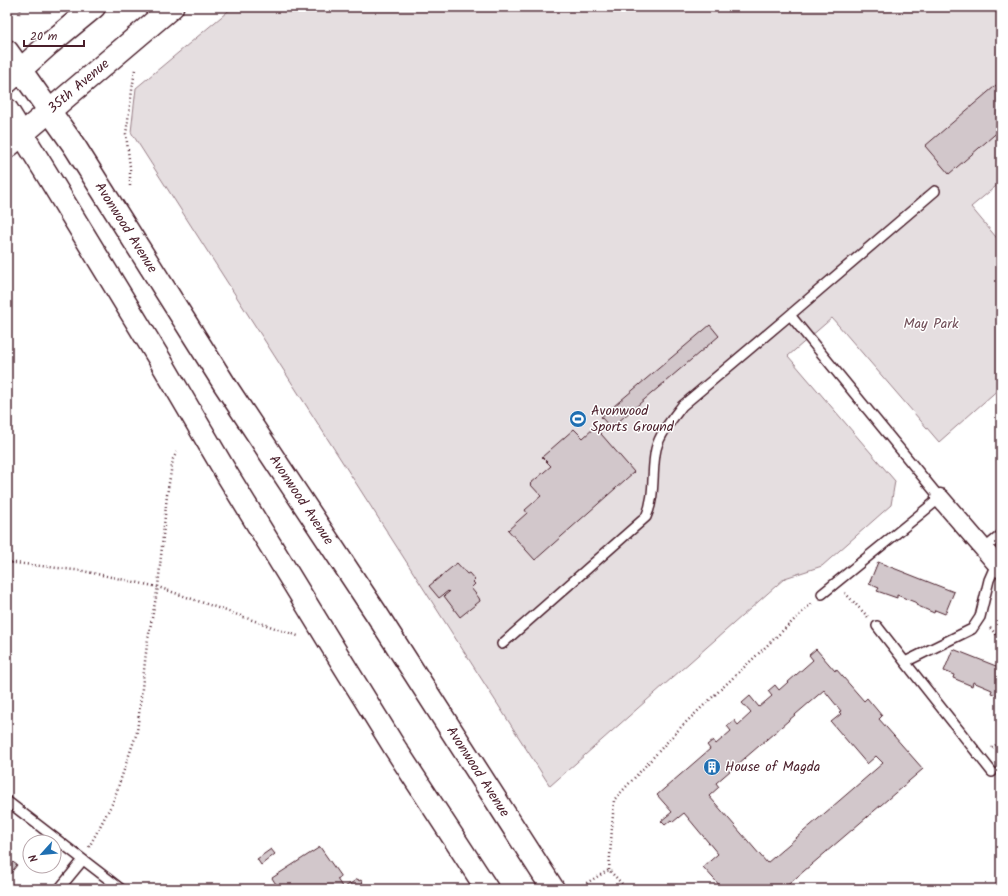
<svg xmlns="http://www.w3.org/2000/svg" width="1008" height="896" viewBox="0 0 1008 896" font-family="Kalam,sans-serif">
	<style>
		.green { fill: #e5dee0; stroke: #987e86 }
		.building { fill: #d2c7cb; stroke: #4a1f2b; fill-rule: evenodd }
		.lines { fill: none; stroke-linecap: round; stroke-linejoin: round }
		.lane-casing { stroke: #4a1f2b; stroke-width: 12 }
		.street-casing { stroke: #4a1f2b; stroke-width: 21 }
		.secondary-casing { stroke: #4a1f2b; stroke-width: 25 }
		.primary-casing { stroke: #4a1f2b; stroke-width: 25 }
		.path { stroke: #4a1f2b; stroke-width: 2.5; stroke-dasharray: 1 3; stroke-linecap: butt }
		.lane { stroke: #fff; stroke-width: 9 }
		.street { stroke: #fff; stroke-width: 18 }
		.secondary { stroke: #fff; stroke-width: 22 }
		.primary { stroke: #fff; stroke-width: 22 }
		.labels { text-anchor: middle; dominant-baseline: central; stroke-width: 3; stroke-linejoin: round; paint-order: stroke }
		.street-label { font-size: 14px; fill: #4a1f2b; stroke: #fff }
		.park-label { font-size: 14px; fill: #714f58; stroke: #fff }
		.poi-label { font-size: 14px; fill: #4a1f2b; stroke: #fff; text-anchor: start }
	</style>
	<rect width="100%" height="100%" fill="#fff"/>
	<filter id="ink" filterUnits="userSpaceOnUse"><feTurbulence type="fractalNoise" baseFrequency=".025" numOctaves="2"/><feDisplacementMap in="SourceGraphic" scale="8" xChannelSelector="R" yChannelSelector="G"/><feConvolveMatrix kernelMatrix="1 2 1 2 8 2 1 2 1" color-interpolation-filters="sRGB"/></filter>
	<g filter="url(#ink)">
		<path class="green" d="M 233,7 L 1001,7 L 1001,182 L 971,207 L 1001,243 L 1001,387 L 939,442 L 832,318 L 788,356 L 895,481 L 891,505 L 822,566 L 785,578 L 550,786 L 131,132 L 136,88 Z"/>
		<path class="building" d="M 1001,81 L 1001,129 L 949,174 L 925,146 Z
			M 710,325 L 719,336 L 611,428 L 601,417 Z
			M 595,427 L 634,472 L 535,560 L 508,530 L 527,513 L 525,510 L 541,496 L 530,484 L 551,466 L 542,457 L 574,429 L 583,438 Z
			M 878,562 L 954,592 L 945,614 L 935,610 L 934,613 L 916,605 L 917,603 L 897,595 L 897,598 L 877,591 L 879,588 L 869,584 Z
			M 457,563 L 467,574 L 469,573 L 475,580 L 473,582 L 475,584 L 471,588 L 479,598 L 480,601 L 460,617 L 444,596 L 449,592 L 448,591 L 439,598 L 429,586 Z
			M 816,649 L 835,671 L 836,669 L 864,701 L 867,698 L 882,716 L 879,719 L 923,769 L 783,889 L 723,889 L 703,867 L 718,854 L 684,813 L 673,822 L 671,820 L 665,825 L 661,821 L 672,812 L 657,795 L 710,749 L 707,745 L 713,740 L 716,744 L 731,731 L 727,726 L 734,720 L 738,725 L 751,713 L 742,703 L 750,696 L 759,707 L 772,696 L 768,691 L 775,685 L 779,690 L 813,660 L 809,655 ZM 824,690 L 841,711 L 839,712 L 841,714 L 831,722 L 867,764 L 876,756 L 883,763 L 767,863 L 709,796 L 719,787 L 716,783 Z
			M 953,649 L 1001,668 L 1001,697 L 991,693 L 992,690 L 973,682 L 972,686 L 953,678 L 954,675 L 944,671 Z
			M 320,847 L 341,877 L 337,879 L 343,888 L 358,879 L 359,881 L 361,880 L 364,885 L 363,886 L 364,889 L 366,887 L 367,889 L 279,889 L 272,878 Z
			M 271,849 L 275,854 L 261,865 L 257,859 Z
			M 7,858 L 17,865 L 7,878 Z"/>
		<g class="lines">
			<g class="lane-casing">
				<path id="lane" d="M 790,315 L 935,191
					M 984,549 L 1001,535
					M 877,626 L 905,662
					M 502,644 L 646,517 C 656,495 651,471 656,449 C 660,433 673,418 682,406 L 790,315 L 940,498 L 822,594
					M 992,772 L 905,662 L 972,629 L 980,617 L 989,580 L 996,564
					M 7,801 L 121,889
					M 59,889 L 83,860"/>
			</g>
			<g class="street-casing">
				<path id="street" d="M 940,498 L 1001,569"/>
			</g>
			<g class="secondary-casing">
				<g id="secondary">
					<path id="s1" d="M 7,51 L 75,147 L 225,385 L 376,613 L 553,889"/>
					<path d="M 7,110 L 45,171 L 160,360 L 228,476 L 340,659 L 395,748 L 487,889"/>
				</g>
			</g>
			<g class="primary-casing">
				<g id="primary">
					<path d="M 7,82 L 49,44 L 94,7"/>
					<path id="s2" d="M 7,147 L 172,7"/>
				</g>
			</g>
			<path class="path" d="M 19,14 L 21,7
				M 130,186 L 130,167 L 126,134 L 135,69
				M 7,562 L 83,571 L 158,587 L 298,636
				M 845,593 L 868,617
				M 990,628 L 1001,639
				M 992,748 L 1001,741
				M 89,847 L 113,802 L 137,732 L 147,644 L 158,587 L 167,495 L 173,459 L 178,450
				M 609,870 L 614,800 L 682,726 L 812,603
				M 576,889 L 609,870 L 627,889"/>
			<use href="#lane" class="lane"/>
			<use href="#street" class="street"/>
			<use href="#secondary" class="secondary"/>
			<use href="#primary" class="primary"/>
		</g>
	</g>
	<defs>
		<g id="stadium-disc" transform="scale(0.9)"><circle r="9.5" fill="#1f6fb2" stroke="#fff"/><path d="M0-5a6.5 5 0 1 0 0 10a6.5 5 0 1 0 0-10ZM-3.5-1.8h7v3.6h-7Z" fill="#fff"/></g>
		<g id="building-disc" transform="scale(0.9)"><circle r="9.5" fill="#1f6fb2" stroke="#fff"/><path d="M-4-6H4V6H1V3H-1V6H-4ZM-2.5-4.3h1.7v1.8h-1.7ZM.8-4.3h1.7v1.8H.8ZM-2.5-1h1.7V.8h-1.7ZM.8-1h1.7V.8H.8Z" fill="#fff"/></g>
	</defs>
	<g fill-rule="evenodd">
		<use href="#stadium-disc" x="578" y="419"/>
		<use href="#building-disc" x="712" y="767"/>
	</g>
	<g class="labels">
		<g class="street-label">
			<text stroke="none"><textPath href="#s2" startOffset="94">35th Avenue</textPath></text>
			<text stroke="none"><textPath href="#s1" startOffset="213">Avonwood Avenue</textPath></text>
			<text stroke="none"><textPath href="#s1" startOffset="537">Avonwood Avenue</textPath></text>
			<text stroke="none"><textPath href="#s1" startOffset="861">Avonwood Avenue</textPath></text>
		</g>
		<g class="park-label">
			<text x="931" y="324">May Park</text>
		</g>
		<g class="poi-label">
			<text x="591" y="411">Avonwood<tspan x="591" dy="16">Sports Ground</tspan></text>
			<text x="725" y="767">House of Magda</text>
		</g>
	</g>
	<rect width="1008" height="896" fill="none" stroke="#fff" stroke-width="24"/>
	<rect x="12" y="12" width="984" height="872" fill="none" stroke="#4a1f2b" stroke-width="1.5" filter="url(#ink)"/>
	<g transform="translate(42 854) rotate(243)"><circle r="19" fill="#ffffff" stroke="#b7a5aa"/>
	<path d="M0-3L7 15L0 10L-7 15Z" fill="#1f6fb2"/>
	<text y="-6" font-size="11" font-weight="bold" text-anchor="middle" fill="#4a1f2b">N</text>
	</g>
	<path d="M24 40v6h60v-6" fill="none" stroke="#4a1f2b" stroke-width="2"/>
	<text x="30" y="40" font-size="12" fill="#4a1f2b" stroke="#ffffff" stroke-width="3" paint-order="stroke">20 m</text>
</svg>
